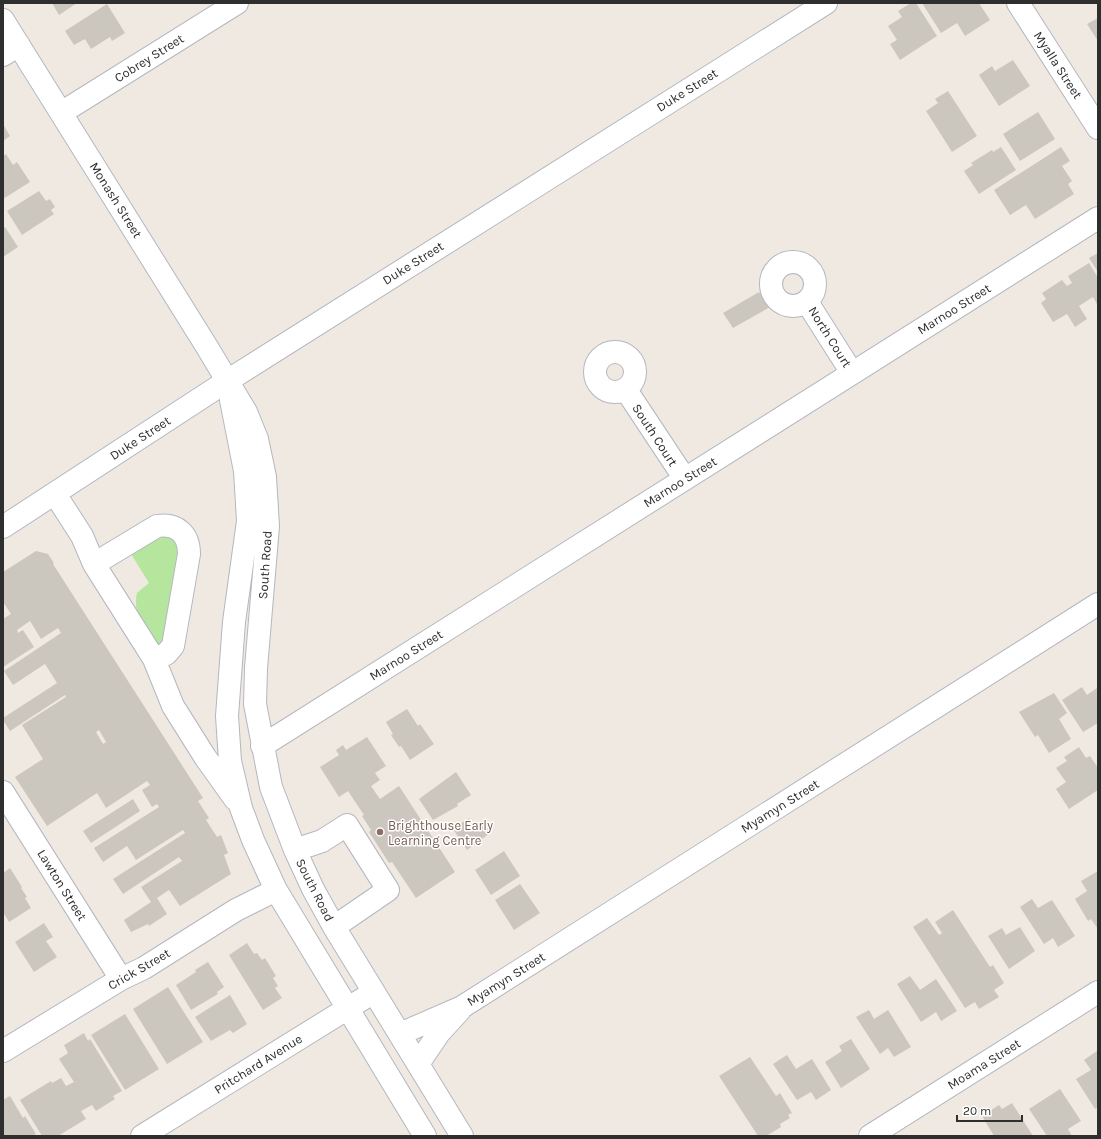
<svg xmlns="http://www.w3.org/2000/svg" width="1101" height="1139" viewBox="0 0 1101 1139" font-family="Karla,sans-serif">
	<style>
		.green { fill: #b6e59e }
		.building { fill: #cbc7bf; fill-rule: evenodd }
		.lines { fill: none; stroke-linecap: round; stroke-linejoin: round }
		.minor-casing { stroke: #b4b7c1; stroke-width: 24 }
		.minor { stroke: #fff; stroke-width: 22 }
		.education-dot { fill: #8d6e63; stroke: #fff; stroke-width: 1.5 }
		.labels { text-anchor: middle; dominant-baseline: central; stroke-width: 3; stroke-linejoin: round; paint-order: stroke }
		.street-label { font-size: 13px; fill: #2e2e2e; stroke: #fff }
		.education-label { font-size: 13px; fill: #785e54; stroke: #fff; text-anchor: start }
	</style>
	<rect width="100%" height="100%" fill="#efe9e1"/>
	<path class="green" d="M 164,531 L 181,545 L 167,638 L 161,645 L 157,645 C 145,628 132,614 137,593 L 149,583 L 128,549 Z"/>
	<path class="building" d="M 52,3 L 77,3 L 59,15 Z
		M 911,3 L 916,3 L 937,36 L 900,60 L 890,44 L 897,40 L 888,26 L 902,17 L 898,11 Z
		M 922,3 L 979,3 L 990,20 L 965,36 L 957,23 L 941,33 Z
		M 107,4 L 125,33 L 112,41 L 110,37 L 91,49 L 85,39 L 74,45 L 65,31 Z
		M 1098,18 L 1098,41 L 1087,24 Z
		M 1013,60 L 1030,86 L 999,106 L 979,75 L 992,66 L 995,71 Z
		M 948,91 L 977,136 L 952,152 L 926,111 L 938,103 L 935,99 Z
		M 1038,112 L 1055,139 L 1020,161 L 1003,134 Z
		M 3,124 L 10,136 L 3,141 Z
		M 1001,147 L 1016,170 L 979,194 L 964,171 L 973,165 L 971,163 L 992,150 L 993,152 Z
		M 1061,147 L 1070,161 L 1062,166 L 1072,181 L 1068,184 L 1074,194 L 1035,219 L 1026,205 L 1010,215 L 994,190 Z
		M 6,154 L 13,165 L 17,162 L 30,182 L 3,199 L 3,156 Z
		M 39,191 L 46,201 L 50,199 L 55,207 L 51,210 L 54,214 L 22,235 L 7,211 Z
		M 5,227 L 18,247 L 3,257 L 3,228 Z
		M 1098,253 L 1098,272 L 1089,258 Z
		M 1089,263 L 1098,278 L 1098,306 L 1093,297 L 1079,306 L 1087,319 L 1075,327 L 1067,314 L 1053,322 L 1041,303 L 1046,299 L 1042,293 L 1062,280 L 1067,286 L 1072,283 L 1068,276 Z
		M 759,292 L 770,307 L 733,328 L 723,313 Z
		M 36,551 L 48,554 L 54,563 L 53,564 L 203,798 L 198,801 L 209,818 L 206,820 L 217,837 L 221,835 L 228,853 L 224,855 L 231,874 L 180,906 L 169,890 L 157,898 L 167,914 L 149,926 L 148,924 L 131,932 L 124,920 L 151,902 L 141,887 L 182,861 L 179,857 L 123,894 L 113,879 L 185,833 L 183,830 L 136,860 L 127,846 L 103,862 L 94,848 L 159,807 L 157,804 L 152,807 L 142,790 L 150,785 L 147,781 L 106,808 L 97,793 L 47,826 L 15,777 L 43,759 L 22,725 L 66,697 L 65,695 L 10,731 L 3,720 L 3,718 L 57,683 L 45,664 L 13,685 L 4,671 L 61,633 L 58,628 L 41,639 L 30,621 L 17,630 L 18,633 L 23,630 L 34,647 L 3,667 L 3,619 L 11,614 L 3,602 L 3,572 ZM 99,730 L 106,742 L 103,744 L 96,732 Z
		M 1082,687 L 1087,695 L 1097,688 L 1098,690 L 1098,723 L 1083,732 L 1062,700 Z
		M 1054,693 L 1067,713 L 1059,719 L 1071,739 L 1049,753 L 1038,735 L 1035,737 L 1019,712 Z
		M 407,709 L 418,726 L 420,724 L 434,744 L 410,760 L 401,746 L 399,747 L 391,735 L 393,734 L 386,722 Z
		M 367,737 L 386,766 L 375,773 L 380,780 L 371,786 L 380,799 L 399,786 L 455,872 L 416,898 L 392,862 L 389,863 L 369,832 L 371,830 L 362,816 L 364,815 L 348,791 L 339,797 L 320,767 L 339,755 L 336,750 L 343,745 L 346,750 Z
		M 1079,747 L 1086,758 L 1090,756 L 1098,768 L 1098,790 L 1069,809 L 1056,789 L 1066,782 L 1056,768 L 1067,761 L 1064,757 Z
		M 456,772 L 471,795 L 457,804 L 458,806 L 433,820 L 419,799 Z
		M 133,799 L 140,811 L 91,843 L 83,831 Z
		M 469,818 L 474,826 L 482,821 L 490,833 L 467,850 L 453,829 Z
		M 504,851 L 520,876 L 491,895 L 475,870 Z
		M 10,868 L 22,887 L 21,888 L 27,897 L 25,898 L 31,908 L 9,922 L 3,912 L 3,873 Z
		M 1098,871 L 1098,929 L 1091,919 L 1088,921 L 1075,899 L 1087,891 L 1081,881 Z
		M 520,884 L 540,913 L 514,930 L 495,900 Z
		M 1032,899 L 1038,908 L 1052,900 L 1075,936 L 1058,947 L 1053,938 L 1044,944 L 1020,907 Z
		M 953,910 L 990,967 L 993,965 L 1004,983 L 994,990 L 999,997 L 979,1009 L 975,1002 L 965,1008 L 913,927 L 927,918 L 939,935 L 942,933 L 935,922 Z
		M 44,923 L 53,937 L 46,941 L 57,957 L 34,972 L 15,942 Z
		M 1020,927 L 1035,951 L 1009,969 L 988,936 L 1002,928 L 1006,935 Z
		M 247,943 L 254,954 L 257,953 L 262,960 L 265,958 L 276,976 L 273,978 L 278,986 L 275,988 L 282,998 L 263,1010 L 229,955 Z
		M 208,962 L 224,987 L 217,992 L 218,994 L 191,1010 L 176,985 L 196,972 L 195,970 Z
		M 910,976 L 920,990 L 936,979 L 957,1011 L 941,1021 L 936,1012 L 921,1022 L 897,984 Z
		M 168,987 L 203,1042 L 167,1064 L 133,1009 Z
		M 230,995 L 247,1024 L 233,1033 L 230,1030 L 211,1041 L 195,1017 Z
		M 869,1010 L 874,1019 L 888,1010 L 911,1047 L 894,1057 L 888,1048 L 880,1054 L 856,1017 Z
		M 125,1014 L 159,1069 L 125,1090 L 91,1035 Z
		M 84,1033 L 88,1041 L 90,1039 L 122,1091 L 113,1096 L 115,1099 L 96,1111 L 92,1105 L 81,1111 L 86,1119 L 58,1136 L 42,1136 L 20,1100 L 51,1081 L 52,1083 L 61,1078 L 66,1086 L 74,1082 L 59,1059 L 68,1053 L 64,1045 Z
		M 851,1039 L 870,1069 L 841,1088 L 825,1062 L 842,1051 L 839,1046 Z
		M 1097,1051 L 1098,1107 L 1095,1109 L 1076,1079 L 1091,1070 L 1084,1060 Z
		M 787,1055 L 796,1069 L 812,1059 L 831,1090 L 816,1100 L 811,1092 L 797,1100 L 773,1064 Z
		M 750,1057 L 776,1096 L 780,1093 L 792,1113 L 788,1115 L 790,1118 L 780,1124 L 781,1127 L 766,1136 L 758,1136 L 719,1076 Z
		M 1060,1089 L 1081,1121 L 1068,1129 L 1072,1136 L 1047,1136 L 1029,1109 Z
		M 10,1096 L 23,1118 L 25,1116 L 36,1134 L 32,1136 L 3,1136 L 3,1100 Z
		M 1012,1103 L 1033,1136 L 994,1136 L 982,1116 L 999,1105 L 1002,1109 Z"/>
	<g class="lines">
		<g class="minor-casing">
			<path id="minor" d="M 1018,3 L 1098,128
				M 3,20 L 207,347 L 246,412 L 257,439 L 265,477 L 268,526 L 256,668 L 255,704 L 271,787 L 295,850 L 313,889 L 334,927 L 462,1136
				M 3,55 L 19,45
				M 61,113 L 237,3
				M771 284a22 22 0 1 1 44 0a22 22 0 1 1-44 0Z
				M 807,302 L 852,373
				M595 372a20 20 0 1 1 40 0a20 20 0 1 1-40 0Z
				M 626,390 L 685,479
				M 231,400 L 245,471 L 248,521 L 234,622 L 227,716 L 230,761 L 241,808 L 253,840 L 276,890 L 425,1136
				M 55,494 L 82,536 L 94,564 L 154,659 L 173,706 L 205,757 L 235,799
				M 3,527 L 227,381 L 826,3
				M 94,564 L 157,526 C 177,523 189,534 189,554 L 173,646 L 166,654 L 154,659
				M 262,746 L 1098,218
				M 3,792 L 121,979
				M 295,850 L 322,841 L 347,825 L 388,890 L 334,927
				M 400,1034 L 462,1007 L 1098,604
				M 3,1051 L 121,979 L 144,968 L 236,910 L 276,890
				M 418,1064 L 439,1033 L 460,1010
				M 142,1136 L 374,992
				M 870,1136 L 1098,992"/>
		</g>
		<use href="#minor" class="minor"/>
	</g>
	<circle class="education-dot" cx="380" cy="832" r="4"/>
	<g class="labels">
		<g class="street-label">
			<text transform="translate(149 58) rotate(-32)">Cobrey Street</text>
			<text transform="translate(1058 65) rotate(57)">Myalla Street</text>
			<text transform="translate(687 90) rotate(-32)">Duke Street</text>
			<text transform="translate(116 200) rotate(58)">Monash Street</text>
			<text transform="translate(413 263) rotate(-32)">Duke Street</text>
			<text transform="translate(954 309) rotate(-32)">Marnoo Street</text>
			<text transform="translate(830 337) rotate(58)">North Court</text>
			<text transform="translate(655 435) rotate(57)">South Court</text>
			<text transform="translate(140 438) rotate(-33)">Duke Street</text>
			<text transform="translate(680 482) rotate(-32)">Marnoo Street</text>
			<text transform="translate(265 565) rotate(-86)">South Road</text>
			<text transform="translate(406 655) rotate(-32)">Marnoo Street</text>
			<text transform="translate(780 806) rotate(-32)">Myamyn Street</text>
			<text transform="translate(62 885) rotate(58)">Lawton Street</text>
			<text transform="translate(315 890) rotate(63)">South Road</text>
			<text transform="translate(139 969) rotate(-30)">Crick Street</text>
			<text transform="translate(506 979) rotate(-32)">Myamyn Street</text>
			<text transform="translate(258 1064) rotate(-32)">Pritchard Avenue</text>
			<text transform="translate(984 1064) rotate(-32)">Moama Street</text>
		</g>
		<g class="education-label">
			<text x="388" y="825">Brighthouse Early<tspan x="388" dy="15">Learning Centre</tspan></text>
		</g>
	</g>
	<rect width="1101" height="1139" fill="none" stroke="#2e2e2e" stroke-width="8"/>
	<path d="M957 1115v6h65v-6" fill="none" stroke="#2e2e2e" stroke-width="2"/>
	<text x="963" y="1115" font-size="12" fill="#2e2e2e" stroke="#ffffff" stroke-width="3" paint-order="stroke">20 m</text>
</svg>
